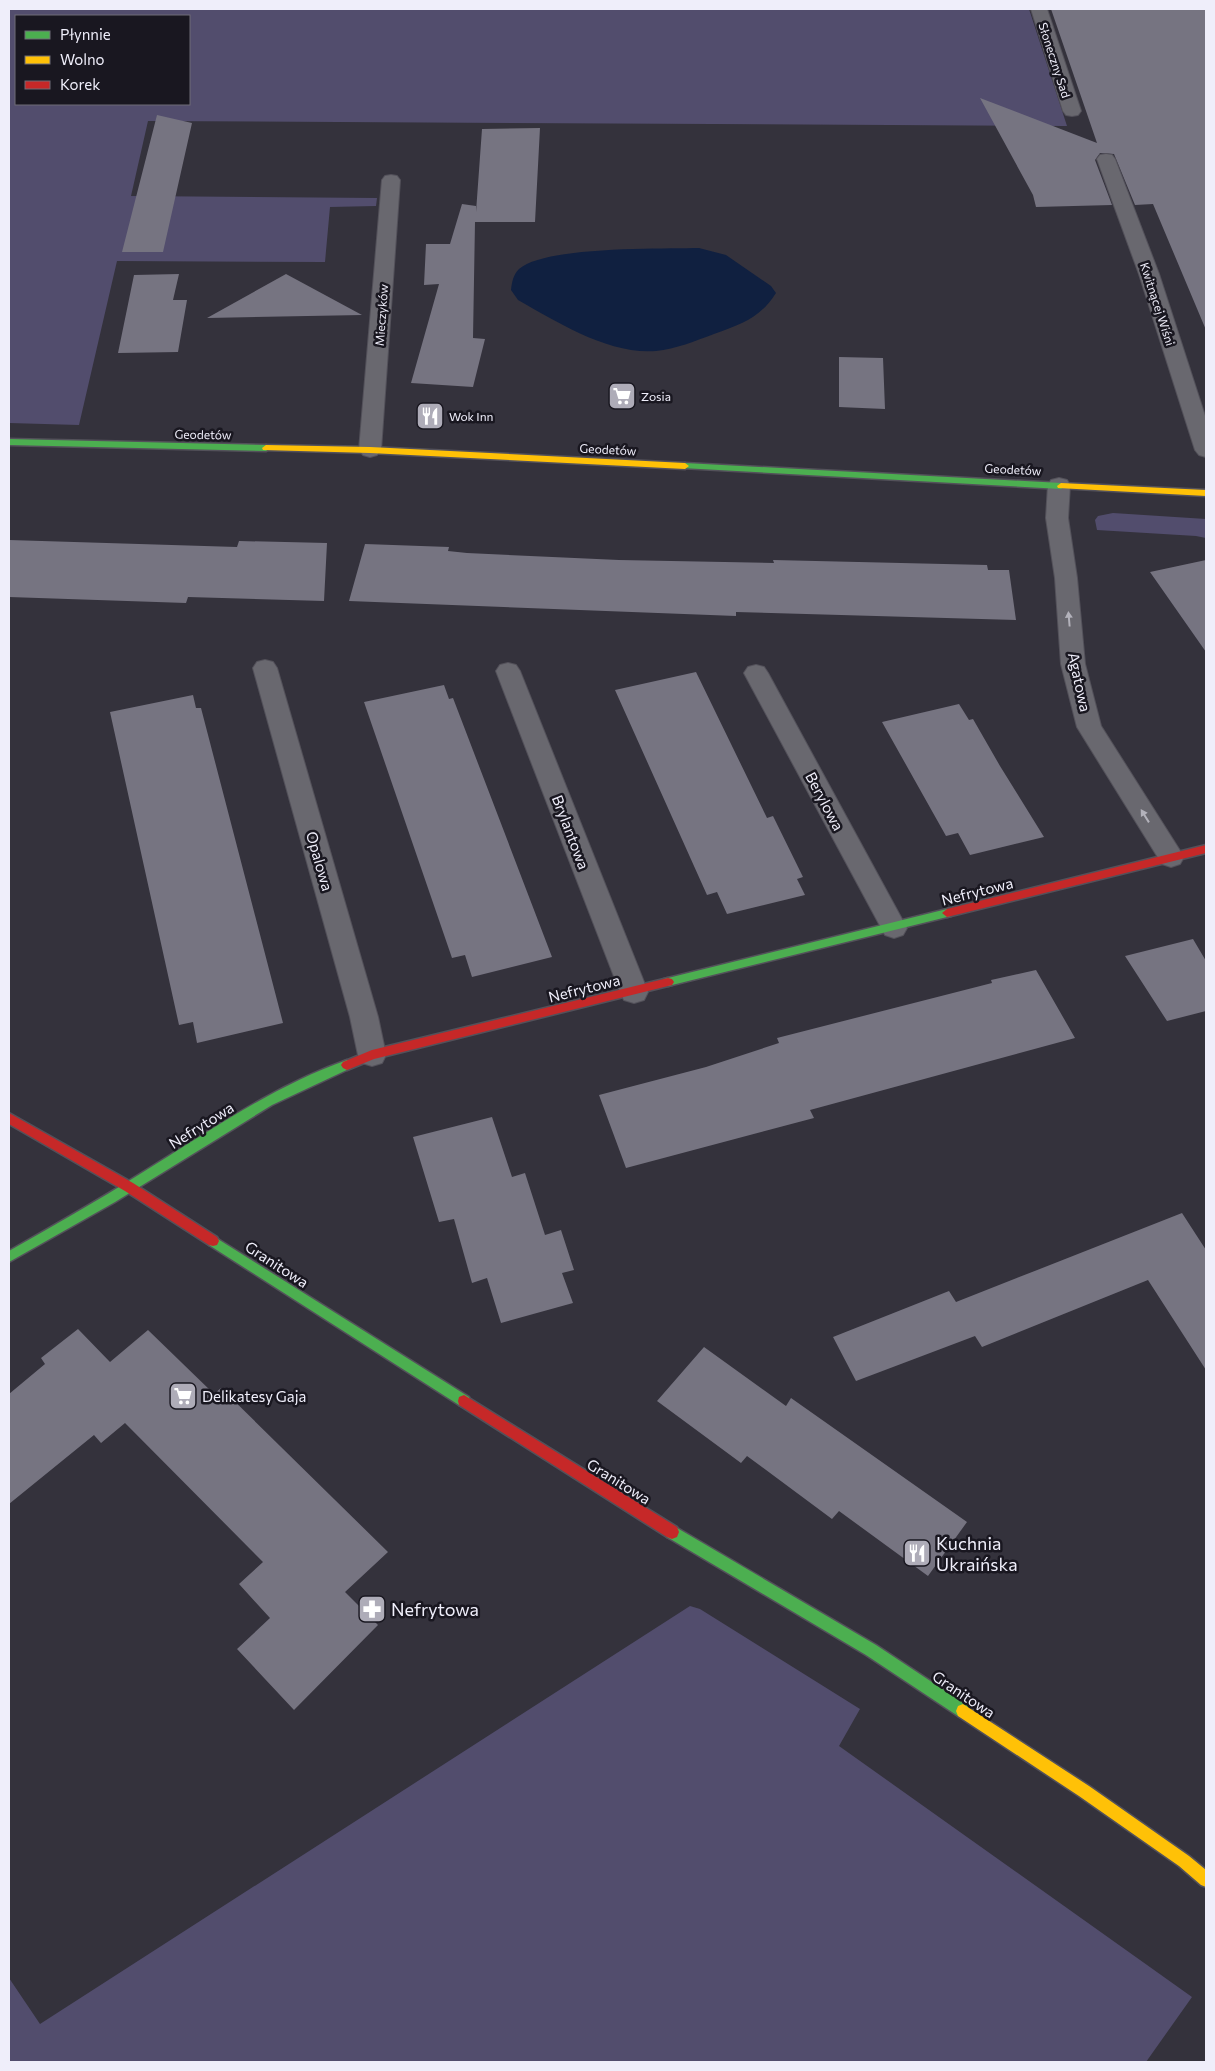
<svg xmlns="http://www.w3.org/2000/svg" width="1215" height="2071" viewBox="0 0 1215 2071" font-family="Commissioner,sans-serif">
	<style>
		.green { fill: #524d6d; fill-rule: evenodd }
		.water { fill: #102040 }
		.building { fill: #767481 }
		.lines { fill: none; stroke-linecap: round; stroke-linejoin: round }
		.street-casing { stroke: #53515a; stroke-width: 2 }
		.fast-casing { stroke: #53515a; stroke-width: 3 }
		.slow-casing { stroke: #53515a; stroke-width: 3 }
		.jam-casing { stroke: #53515a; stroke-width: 3 }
		.street { fill: #69686f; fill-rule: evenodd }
		.fast { fill: #4caf50; fill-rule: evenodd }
		.slow { fill: #ffc107; fill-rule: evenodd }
		.jam { fill: #c62828; fill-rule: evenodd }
		.oneway { fill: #b3b2bb }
		.labels { text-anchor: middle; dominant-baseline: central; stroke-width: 5; stroke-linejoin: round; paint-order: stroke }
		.far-street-label { font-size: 12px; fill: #efeefa; stroke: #191720 }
		.far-poi-label { font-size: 12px; fill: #efeefa; stroke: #191720; text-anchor: start }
		.street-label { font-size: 15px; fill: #efeefa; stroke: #191720 }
		.poi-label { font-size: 15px; fill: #efeefa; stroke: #191720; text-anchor: start }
		.near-poi-label { font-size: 18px; fill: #efeefa; stroke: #191720; text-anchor: start }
	</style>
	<rect width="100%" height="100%" fill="#34323c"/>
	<path class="green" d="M 9,9 L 1029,9 L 1067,126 L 148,121 L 131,196 L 377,198 L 376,206 L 330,207 L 325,262 L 117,261 L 79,425 L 9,423 ZM 16,16 L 189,16 L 189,104 L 16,104 Z
		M 1113,513 L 1206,519 L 1206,538 L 1196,536 L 1097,530 L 1095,520 L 1098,516 Z
		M 690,1606 L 700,1609 L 860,1709 L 839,1746 L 1192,1997 L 1146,2062 L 9,2062 L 9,1978 L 40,2024 Z"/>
	<path class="water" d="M 699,248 L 726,255 L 771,286 L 776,293 C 760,318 742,324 714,334 C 695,341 676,349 656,351 C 609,355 557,322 518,300 L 511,290 C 512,282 513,275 519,269 C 545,246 662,249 699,248 Z"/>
	<path class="building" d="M 1051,9 L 1206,9 L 1206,330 L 1153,204 L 1135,205 L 1114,154 L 1100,153 L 1095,160 L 1112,205 L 1036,207 L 1033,195 L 980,98 L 1097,143 Z
		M 157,115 L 192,123 L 163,252 L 122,252 Z
		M 540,128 L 535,222 L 475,222 L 473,338 L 485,339 L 473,387 L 411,383 L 439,284 L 424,285 L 426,244 L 450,244 L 462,204 L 476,206 L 476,212 L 482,129 Z
		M 179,274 L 173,300 L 187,300 L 178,352 L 118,353 L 134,275 Z
		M 286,274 L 362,315 L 207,318 Z
		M 839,357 L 883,358 L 885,409 L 839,407 Z
		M 9,540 L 237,547 L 239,541 L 327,543 L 324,601 L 188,597 L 186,603 L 9,597 Z
		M 365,544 L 449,547 L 448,551 L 467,553 L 619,560 L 774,563 L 773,560 L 987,565 L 988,570 L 1009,570 L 1016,620 L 736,612 L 736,616 L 349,601 Z
		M 1206,560 L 1206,652 L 1150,572 Z
		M 696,672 L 767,818 L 773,816 L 803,877 L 797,879 L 805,895 L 727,914 L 717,892 L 707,895 L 615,690 Z
		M 444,685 L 449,699 L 453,698 L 552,957 L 472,977 L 465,955 L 452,958 L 364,702 Z
		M 193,695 L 196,708 L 201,708 L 283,1023 L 197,1043 L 193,1022 L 179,1025 L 110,712 Z
		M 959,704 L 969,720 L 973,719 L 1000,766 L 1044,837 L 970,855 L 958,833 L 946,836 L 882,722 Z
		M 1193,939 L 1206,961 L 1206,1011 L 1167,1021 L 1125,956 Z
		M 1036,970 L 1075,1038 L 810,1110 L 814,1118 L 626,1168 L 599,1095 L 706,1067 L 779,1043 L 777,1038 L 992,983 L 991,980 Z
		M 492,1117 L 512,1177 L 525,1173 L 545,1235 L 561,1230 L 574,1270 L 562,1273 L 573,1303 L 501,1323 L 487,1278 L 472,1283 L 454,1219 L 439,1222 L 413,1137 Z
		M 1182,1213 L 1206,1250 L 1206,1370 L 1148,1280 L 982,1347 L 975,1336 L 856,1381 L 833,1337 L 949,1291 L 956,1302 Z
		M 78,1329 L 110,1362 L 148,1330 L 214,1394 L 221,1388 L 388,1552 L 345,1592 L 378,1625 L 294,1710 L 237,1649 L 270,1618 L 239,1584 L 263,1562 L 125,1423 L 101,1443 L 94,1435 L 9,1504 L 9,1394 L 45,1364 L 41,1358 Z
		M 704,1347 L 786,1406 L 791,1398 L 967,1522 L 928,1576 L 839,1511 L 832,1519 L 747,1456 L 741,1463 L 657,1401 Z"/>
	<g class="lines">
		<g class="street-casing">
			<path id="street" d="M 1031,9 L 1047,9 L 1081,111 L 1078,115 L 1072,116 L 1066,115 L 1063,111 Z
				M 1106,154 L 1112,155 L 1115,159 L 1159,274 L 1206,419 L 1206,457 L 1199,455 L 1195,450 L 1139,274 L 1097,159 L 1100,155 Z
				M 391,175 L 397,176 L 400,180 L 381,450 L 377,455 L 370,457 L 363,455 L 359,450 L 382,180 L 385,176 Z
				M 1059,478 L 1067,480 L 1070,485 L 1068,518 L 1077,578 L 1085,664 L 1101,726 L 1184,857 L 1180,864 L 1171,867 L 1162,864 L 1077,727 L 1061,664 L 1055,578 L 1046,518 L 1048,485 L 1051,480 Z
				M 265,660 L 273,662 L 277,668 L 378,1017 L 386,1055 L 382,1063 L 372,1066 L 362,1063 L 358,1055 L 350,1017 L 253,668 L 257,662 Z
				M 508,663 L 516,665 L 520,671 L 648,992 L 644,1000 L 634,1003 L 624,1000 L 620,992 L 496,671 L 500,665 Z
				M 756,665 L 764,667 L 768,673 L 903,921 L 907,928 L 903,935 L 894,938 L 885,935 L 744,673 L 748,667 Z"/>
		</g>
		<g class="fast-casing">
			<path id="fast" d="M 9,439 L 266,445 L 270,448 L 266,451 L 9,445 Z
				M 685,463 L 1061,483 L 1065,486 L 1061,489 L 682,468 L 682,464 Z
				M 947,909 L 951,910 L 952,913 L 951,916 L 668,986 L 664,985 L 662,982 L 664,979 L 668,978 Z
				M 347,1060 L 351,1062 L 353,1065 L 351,1068 L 272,1105 L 115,1202 L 9,1262 L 9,1251 C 53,1226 97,1201 140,1174 C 207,1133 273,1086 347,1060 Z
				M 213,1236 L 469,1397 L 470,1401 L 469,1405 L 464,1407 L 459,1405 L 209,1245 L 207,1241 L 209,1237 Z
				M 672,1525 L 876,1645 L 968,1706 L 970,1711 L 968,1716 L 963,1718 L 958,1716 L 866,1655 L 667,1537 L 665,1532 L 667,1527 Z"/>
		</g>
		<g class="slow-casing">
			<path id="slow" d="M 266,445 L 370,447 L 685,463 L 689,466 L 685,469 L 370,453 L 263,450 L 262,448 Z
				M 1061,483 L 1206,490 L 1206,496 L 1058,488 L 1057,486 Z
				M 963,1704 L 1089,1786 L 1189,1856 L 1206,1870 L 1206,1887 L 1201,1885 L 1179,1866 L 1079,1796 L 958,1716 L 956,1711 L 958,1706 Z"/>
		</g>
		<g class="jam-casing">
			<path id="jam" d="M 1206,845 L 1206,853 L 947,917 L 942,913 L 947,909 Z
				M 668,978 L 672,979 L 674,982 L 672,985 L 668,986 L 374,1059 L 347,1070 L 343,1068 L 341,1065 L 343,1062 L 372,1050 Z
				M 9,1113 L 133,1183 L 217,1237 L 219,1241 L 217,1245 L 213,1246 L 209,1245 L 125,1191 L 9,1124 Z
				M 464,1395 L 677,1527 L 679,1532 L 677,1537 L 672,1539 L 667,1537 L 459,1405 L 458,1401 L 459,1397 Z"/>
		</g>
		<use href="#street" class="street"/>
		<use href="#fast" class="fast"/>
		<use href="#slow" class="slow"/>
		<use href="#jam" class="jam"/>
	</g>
	<defs><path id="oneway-solid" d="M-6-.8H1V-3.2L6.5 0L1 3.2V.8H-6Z" transform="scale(1.25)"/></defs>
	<g class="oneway">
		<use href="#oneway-solid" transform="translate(1069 619) rotate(-95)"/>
		<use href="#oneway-solid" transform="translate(1145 816) rotate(-122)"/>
	</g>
	<defs>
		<g id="supermarket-square" transform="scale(1.4375)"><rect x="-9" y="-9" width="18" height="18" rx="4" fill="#aeacb8" stroke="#191720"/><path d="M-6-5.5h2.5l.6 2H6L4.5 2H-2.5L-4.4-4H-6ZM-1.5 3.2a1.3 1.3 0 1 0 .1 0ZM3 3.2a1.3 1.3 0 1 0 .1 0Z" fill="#fff"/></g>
		<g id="restaurant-square" transform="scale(1.4375)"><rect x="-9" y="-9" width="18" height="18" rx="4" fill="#aeacb8" stroke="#191720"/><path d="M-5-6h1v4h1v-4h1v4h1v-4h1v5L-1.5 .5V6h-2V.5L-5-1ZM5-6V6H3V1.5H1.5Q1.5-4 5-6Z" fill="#fff"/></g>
		<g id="pharmacy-square" transform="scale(1.4375)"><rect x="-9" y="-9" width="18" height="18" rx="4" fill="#aeacb8" stroke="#191720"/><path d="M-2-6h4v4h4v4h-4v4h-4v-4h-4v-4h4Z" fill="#fff"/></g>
	</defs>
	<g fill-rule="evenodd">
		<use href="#supermarket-square" x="622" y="396"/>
		<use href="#restaurant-square" x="430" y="416"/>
		<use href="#supermarket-square" x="183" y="1396"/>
		<use href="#restaurant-square" x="917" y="1553"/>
		<use href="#pharmacy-square" x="372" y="1609"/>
	</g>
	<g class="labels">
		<g class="far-street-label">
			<text transform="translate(1055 60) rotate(72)">Słoneczny Sad</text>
			<text transform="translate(1158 304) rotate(72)">Kwitnącej Wiśni</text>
			<text transform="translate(381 315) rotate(-86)">Mieczyków</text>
			<text transform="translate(203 434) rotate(1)">Geodetów</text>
			<text transform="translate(608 449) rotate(3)">Geodetów</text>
			<text transform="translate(1013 469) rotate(3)">Geodetów</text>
		</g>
		<g class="far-poi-label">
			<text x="641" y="396">Zosia</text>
			<text x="449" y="416">Wok Inn</text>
		</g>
		<g class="street-label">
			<text transform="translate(1080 682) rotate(78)">Agatowa</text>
			<text transform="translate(825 801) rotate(62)">Berylowa</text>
			<text transform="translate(571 832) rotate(69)">Brylantowa</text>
			<text transform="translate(320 861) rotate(74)">Opalowa</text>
			<text transform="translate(977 891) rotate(-14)">Nefrytowa</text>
			<text transform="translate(584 988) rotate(-14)">Nefrytowa</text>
			<text transform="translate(201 1125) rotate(-32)">Nefrytowa</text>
			<text transform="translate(277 1264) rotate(33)">Granitowa</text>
			<text transform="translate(619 1481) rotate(32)">Granitowa</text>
			<text transform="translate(964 1694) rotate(34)">Granitowa</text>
		</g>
		<g class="poi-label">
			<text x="202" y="1396">Delikatesy Gaja</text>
		</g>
		<g class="near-poi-label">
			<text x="936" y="1543">Kuchnia<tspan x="936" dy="21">Ukraińska</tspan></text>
			<text x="391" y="1609">Nefrytowa</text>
		</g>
	</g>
	<rect width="1215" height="2071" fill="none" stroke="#efeefa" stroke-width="20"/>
	<rect x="15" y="15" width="175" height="90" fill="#191720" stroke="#6f6d77"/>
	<rect x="25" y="31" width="25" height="8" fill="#4caf50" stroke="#6f6d77"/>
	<text x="60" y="40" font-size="15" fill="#efeefa">Płynnie</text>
	<rect x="25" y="56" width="25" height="8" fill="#ffc107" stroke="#6f6d77"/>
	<text x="60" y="65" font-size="15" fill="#efeefa">Wolno</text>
	<rect x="25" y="81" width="25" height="8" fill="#c62828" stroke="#6f6d77"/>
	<text x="60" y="90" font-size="15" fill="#efeefa">Korek</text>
</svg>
